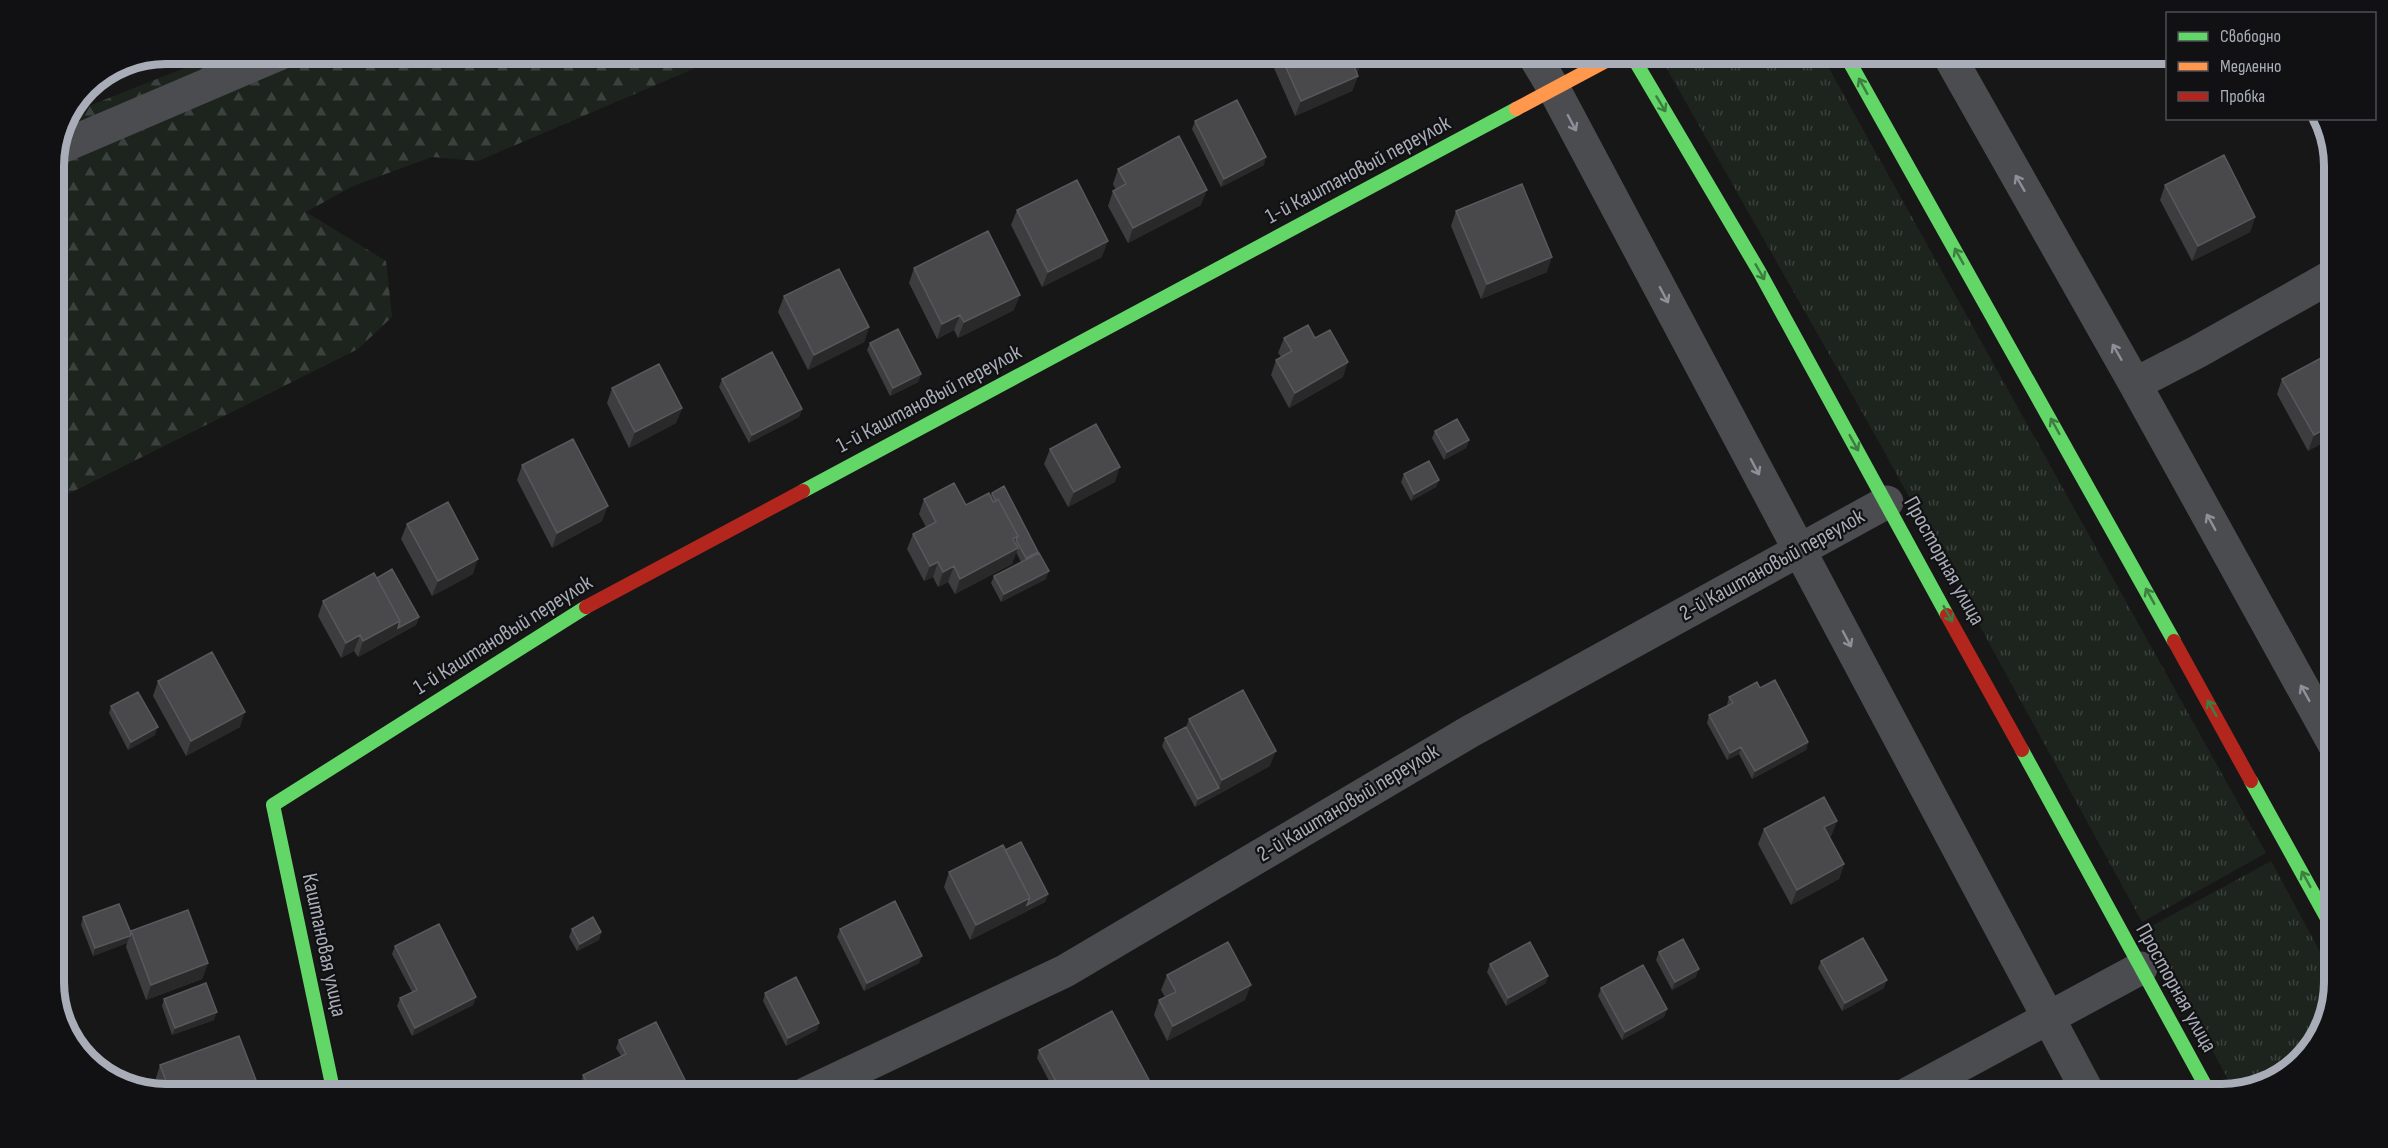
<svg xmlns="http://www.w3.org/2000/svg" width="2388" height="1148" viewBox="0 0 2388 1148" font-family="'Sofia Sans Condensed',sans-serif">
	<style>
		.grass { fill: url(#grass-tufts) }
		.forest { fill: url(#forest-firs) }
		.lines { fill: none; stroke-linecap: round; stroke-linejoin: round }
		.street { stroke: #4b4c50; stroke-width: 33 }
		.fast { stroke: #63d668; stroke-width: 14 }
		.slow { stroke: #ff974d; stroke-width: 14 }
		.jam { stroke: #b3261e; stroke-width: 14 }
		.wall { fill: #3d3d3f }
		.shaded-wall { fill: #29292a }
		.building { fill: #49494c; stroke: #58595d; stroke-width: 1.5 }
		.oneway { stroke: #3e7d42 }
		.oneway2 { stroke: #8c9099 }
		.labels { text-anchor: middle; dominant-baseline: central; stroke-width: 4.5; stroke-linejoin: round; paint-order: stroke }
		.street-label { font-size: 22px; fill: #a8adb8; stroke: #111113 }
		.rim { fill: none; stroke: #a8adb8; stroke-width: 8 }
	</style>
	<defs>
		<pattern id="grass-tufts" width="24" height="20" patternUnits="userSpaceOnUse" patternTransform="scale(1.5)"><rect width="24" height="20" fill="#1d241e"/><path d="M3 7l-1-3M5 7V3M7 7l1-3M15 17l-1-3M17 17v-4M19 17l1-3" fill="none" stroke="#3b413d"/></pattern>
		<pattern id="forest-firs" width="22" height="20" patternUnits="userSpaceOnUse" patternTransform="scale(1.5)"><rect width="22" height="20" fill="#1d241e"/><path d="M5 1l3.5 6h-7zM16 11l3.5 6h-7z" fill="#3b413d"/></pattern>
	</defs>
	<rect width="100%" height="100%" fill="#171717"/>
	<path class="grass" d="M 1669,54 L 1821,54 L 2266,853 L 2142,922 L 1879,442 L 1667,69 Z
		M 2271,861 L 2334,978 L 2334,982 L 2325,1025 L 2284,1075 L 2234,1090 L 2146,929 Z"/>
	<path class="forest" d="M 220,54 L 728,54 L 478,161 L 432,157 L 353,186 L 306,212 L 386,261 L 392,317 L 358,349 L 54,501 L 54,159 L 76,111 Z"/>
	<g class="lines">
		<path class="street" d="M 1533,54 L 1554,89 L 2089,1094
			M 1948,54 L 2135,384 L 2334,744
			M 59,148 L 279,54
			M 2135,384 L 2197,352 L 2334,275
			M 805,1094 L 1065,971 L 1469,732 L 1887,502
			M 1907,1094 L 2141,968"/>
		<path class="fast" d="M 1631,54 L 1759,271 L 1947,615
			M 1845,54 L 2174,641
			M 803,491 L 1516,109
			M 2022,750 L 2210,1094
			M 2251,781 L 2334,931
			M 334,1094 L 273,805 L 586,607"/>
		<path class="slow" d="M 1516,109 L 1619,54"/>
		<path class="jam" d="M 586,607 L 803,491
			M 1947,615 L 2022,750
			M 2174,641 L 2251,781"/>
	</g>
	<path class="wall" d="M 1280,54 L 1360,54 L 1362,60 L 1357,74 L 1358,76 L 1352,91 L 1295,116 L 1274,68 Z
		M 2048,54 L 2072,54 L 2070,59 L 2056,68 Z
		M 1195,121 L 1264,165 L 1221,187 L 1192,129 Z
		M 1118,169 L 1201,205 L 1128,243 L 1108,206 L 1113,191 L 1116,190 L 1113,184 Z
		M 2165,185 L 2255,217 L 2250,232 L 2192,261 L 2160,200 Z
		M 1017,210 L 1102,257 L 1042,287 L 1011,225 Z
		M 1456,211 L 1547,272 L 1481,299 L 1451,226 Z
		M 914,268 L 1014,310 L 958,338 L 954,330 L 937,339 L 909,283 Z
		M 784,296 L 869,327 L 864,342 L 808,370 L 778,312 Z
		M 1284,338 L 1315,338 L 1343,377 L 1289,408 L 1271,375 L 1276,360 L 1281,357 L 1278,353 Z
		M 870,343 L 921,374 L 918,382 L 890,396 L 867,350 Z
		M 2334,351 L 2334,436 L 2308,451 L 2277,394 L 2282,379 Z
		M 722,379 L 802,409 L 799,417 L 749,443 L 719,387 Z
		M 612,388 L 682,408 L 676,423 L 629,448 L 607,403 Z
		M 1435,431 L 1469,440 L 1466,448 L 1444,460 L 1432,438 Z
		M 1050,449 L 1115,482 L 1068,507 L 1044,464 Z
		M 522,465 L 602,521 L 552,548 L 517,480 Z
		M 1404,474 L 1439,480 L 1436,487 L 1411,501 L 1401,482 Z
		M 992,493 L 1038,552 L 1037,554 L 1046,579 L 1001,602 L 991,583 L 994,576 L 1021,562 L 1016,552 L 1012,564 L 955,594 L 948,582 L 938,587 L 933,577 L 924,581 L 907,549 L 913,534 L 926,527 L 919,514 L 924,499 L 966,505 L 990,496 Z
		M 407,524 L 473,574 L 432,596 L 401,539 Z
		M 377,578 L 419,617 L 416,625 L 358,657 L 354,651 L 341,658 L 318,616 L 323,601 Z
		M 158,681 L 240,727 L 186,756 L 153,696 Z
		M 1760,688 L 1808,742 L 1806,750 L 1752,779 L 1739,754 L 1727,760 L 1707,723 L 1709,715 L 1727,706 L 1727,705 L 1729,697 Z
		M 111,706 L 155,735 L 128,750 L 109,713 Z
		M 1189,719 L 1270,766 L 1195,807 L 1162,746 L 1165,738 L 1186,727 Z
		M 1837,821 L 1831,836 L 1829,837 L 1844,864 L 1839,879 L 1791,905 L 1758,844 L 1764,829 Z
		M 1005,850 L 1048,894 L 1045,902 L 970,940 L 944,887 L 949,872 Z
		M 83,917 L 131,933 L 131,931 L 208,963 L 202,979 L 146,1000 L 126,947 L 127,943 L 93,956 L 81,925 Z
		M 572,929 L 601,932 L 599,940 L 577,951 L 569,937 Z
		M 840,929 L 919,963 L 864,991 L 837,937 Z
		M 395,946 L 476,997 L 473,1005 L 412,1036 L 397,1006 L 400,998 L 412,992 L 392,954 Z
		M 1659,952 L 1696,977 L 1672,990 L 1656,960 Z
		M 1821,961 L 1884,988 L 1842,1011 L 1818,968 Z
		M 1490,964 L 1546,983 L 1506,1006 L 1487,972 Z
		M 1167,975 L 1245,1000 L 1167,1041 L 1154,1015 L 1159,1000 L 1165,997 L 1161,990 Z
		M 1601,988 L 1667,1009 L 1664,1017 L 1622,1040 L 1598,996 Z
		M 765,993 L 819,1023 L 817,1030 L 786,1046 L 763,1001 Z
		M 164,999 L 214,1020 L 172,1035 L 162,1006 Z
		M 619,1040 L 688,1086 L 685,1094 L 586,1094 L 581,1083 L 583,1075 L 621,1056 L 616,1048 Z
		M 1039,1050 L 1146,1088 L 1135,1094 L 1056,1094 L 1037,1058 Z
		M 160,1065 L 257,1094 L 166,1094 L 159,1093 L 155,1081 Z"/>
	<path class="shaded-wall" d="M 2069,54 L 2072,54 L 2070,59 L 2056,68 L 2059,60 Z
		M 1362,60 L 1357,75 L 1353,64 Z
		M 1358,76 L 1352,91 L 1295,116 L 1301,101 Z
		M 1266,157 L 1264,165 L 1221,187 L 1224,179 Z
		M 1207,190 L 1201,205 L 1128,243 L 1133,228 Z
		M 2255,217 L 2250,232 L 2192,261 L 2198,246 Z
		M 1108,241 L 1102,257 L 1042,287 L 1048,272 Z
		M 1552,257 L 1547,272 L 1481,299 L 1487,284 Z
		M 1020,295 L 1014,310 L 958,338 L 964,322 Z
		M 960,315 L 954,330 L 937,339 L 942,324 Z
		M 869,327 L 864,342 L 808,370 L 814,355 Z
		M 1348,362 L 1343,377 L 1289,408 L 1295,393 Z
		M 921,374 L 918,382 L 890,396 L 893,388 Z
		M 682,408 L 676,423 L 629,448 L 635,432 Z
		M 802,409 L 799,417 L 749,443 L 752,435 Z
		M 2334,424 L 2334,436 L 2308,451 L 2314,435 Z
		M 1469,440 L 1466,448 L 1444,460 L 1447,452 Z
		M 1120,467 L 1115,482 L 1068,507 L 1074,492 Z
		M 1439,480 L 1436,487 L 1411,501 L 1414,494 Z
		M 608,506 L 602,521 L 552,548 L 557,533 Z
		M 1018,536 L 1012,551 L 1018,548 L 1012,564 L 955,594 L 960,579 L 1013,539 Z
		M 478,559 L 473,574 L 432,596 L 438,581 Z
		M 938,562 L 933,577 L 924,581 L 930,566 Z
		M 954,566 L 948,582 L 938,587 L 943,572 Z
		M 1049,571 L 1046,579 L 1001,602 L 1004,594 Z
		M 419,617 L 416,625 L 358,657 L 363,641 L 400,621 Z
		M 360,635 L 354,651 L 341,658 L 346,643 Z
		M 245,712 L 240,727 L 186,756 L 191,741 Z
		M 158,727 L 155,735 L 128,750 L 131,742 Z
		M 1808,742 L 1806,750 L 1752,779 L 1755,771 Z
		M 1741,747 L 1739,754 L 1727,760 L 1730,753 Z
		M 1276,751 L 1270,766 L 1195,807 L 1198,799 L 1219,788 L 1222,780 Z
		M 1837,821 L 1831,836 L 1819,843 L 1824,827 Z
		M 1844,864 L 1839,879 L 1791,905 L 1797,890 Z
		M 1048,894 L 1045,902 L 970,940 L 976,925 L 1030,898 Z
		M 601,932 L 599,940 L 577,951 L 580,944 Z
		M 130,936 L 127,943 L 93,956 L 95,948 Z
		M 922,956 L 919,963 L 864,991 L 867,983 Z
		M 208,963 L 202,979 L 146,1000 L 151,985 Z
		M 1699,969 L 1696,977 L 1672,990 L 1675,982 Z
		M 1548,976 L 1546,983 L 1506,1006 L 1508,998 Z
		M 1887,980 L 1884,988 L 1842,1011 L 1845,1003 Z
		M 1251,985 L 1245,1000 L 1167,1041 L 1173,1026 Z
		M 476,997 L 473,1005 L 412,1036 L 415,1028 Z
		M 1667,1009 L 1664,1017 L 1622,1040 L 1625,1032 Z
		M 217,1012 L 214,1020 L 172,1035 L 175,1028 Z
		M 819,1023 L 817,1030 L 786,1046 L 788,1038 Z
		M 1149,1080 L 1146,1088 L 1135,1094 L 1123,1094 Z
		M 688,1086 L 685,1094 L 673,1094 Z
		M 1090,1086 L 1087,1094 L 1076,1094 Z
		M 259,1088 L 257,1094 L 244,1094 Z"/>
	<path class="building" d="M 1280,54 L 1360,54 L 1362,60 L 1353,64 L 1358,76 L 1301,101 Z
		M 2055,54 L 2069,54 L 2059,60 Z
		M 1237,100 L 1266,157 L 1224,179 L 1195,121 Z
		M 1179,136 L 1207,190 L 1133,228 L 1113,191 L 1126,184 L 1118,169 Z
		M 2224,155 L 2255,217 L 2198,246 L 2165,185 Z
		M 1077,180 L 1108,241 L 1048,272 L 1017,210 Z
		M 1522,184 L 1552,257 L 1487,284 L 1456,211 Z
		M 988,231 L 1020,295 L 964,322 L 960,315 L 942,324 L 914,268 Z
		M 839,269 L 869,327 L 814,355 L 784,296 Z
		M 1308,325 L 1315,338 L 1330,330 L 1348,362 L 1295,393 L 1276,360 L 1292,351 L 1284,338 Z
		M 898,329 L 921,374 L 893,388 L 870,343 Z
		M 2334,351 L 2334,424 L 2314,435 L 2282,379 Z
		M 772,352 L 802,409 L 752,435 L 722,379 Z
		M 659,364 L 682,408 L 635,432 L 612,388 Z
		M 1457,419 L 1469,440 L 1447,452 L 1435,431 Z
		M 1096,424 L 1120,467 L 1074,492 L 1050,449 Z
		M 573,439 L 608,506 L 557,533 L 522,465 Z
		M 1429,461 L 1439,480 L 1414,494 L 1404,474 Z
		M 954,483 L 966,505 L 989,493 L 993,502 L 998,499 L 1018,536 L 1013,539 L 1018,548 L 960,579 L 954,566 L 943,572 L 938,562 L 930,566 L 913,534 L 936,522 L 924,499 Z
		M 1004,486 L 1038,552 L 1026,558 L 1016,540 L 1018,536 L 998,499 L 996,501 L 992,493 Z
		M 448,502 L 478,559 L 438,581 L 407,524 Z
		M 1039,553 L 1049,571 L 1004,594 L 994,576 Z
		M 392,569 L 419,617 L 398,628 L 400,621 L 377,578 Z
		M 374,573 L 400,621 L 363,641 L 360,635 L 346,643 L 323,601 Z
		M 212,652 L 245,712 L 191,741 L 158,681 Z
		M 1775,680 L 1808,742 L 1755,771 L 1741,747 L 1730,753 L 1709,715 L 1733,703 L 1729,697 L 1757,682 L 1760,688 Z
		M 1243,690 L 1276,751 L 1222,780 L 1189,719 Z
		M 138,692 L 158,727 L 131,742 L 111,706 Z
		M 1186,727 L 1219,788 L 1198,799 L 1165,738 Z
		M 1824,797 L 1837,821 L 1824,827 L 1844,864 L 1797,890 L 1764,829 Z
		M 1021,842 L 1048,894 L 1027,905 L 1030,898 L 1005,850 Z
		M 1003,845 L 1030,898 L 976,925 L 949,872 Z
		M 895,901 L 922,956 L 867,983 L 840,929 Z
		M 119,904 L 131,933 L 130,936 L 95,948 L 83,917 Z
		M 188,910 L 208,963 L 151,985 L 131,931 Z
		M 593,917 L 601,932 L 580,944 L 572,929 Z
		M 439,924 L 476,997 L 415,1028 L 400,998 L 417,990 L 395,946 Z
		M 1863,938 L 1887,980 L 1845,1003 L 1821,961 Z
		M 1683,939 L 1699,969 L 1675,982 L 1659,952 Z
		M 1228,942 L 1251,985 L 1173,1026 L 1159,1000 L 1176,992 L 1167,975 Z
		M 1530,942 L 1548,976 L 1508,998 L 1490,964 Z
		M 1643,965 L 1667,1009 L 1625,1032 L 1601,988 Z
		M 796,977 L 819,1023 L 788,1038 L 765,993 Z
		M 206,983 L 217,1012 L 175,1028 L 164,999 Z
		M 1112,1011 L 1149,1080 L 1123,1094 L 1094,1094 L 1090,1086 L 1076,1094 L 1063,1094 L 1039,1050 Z
		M 656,1022 L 688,1086 L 673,1094 L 593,1094 L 583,1075 L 626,1054 L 619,1040 Z
		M 239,1036 L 259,1088 L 244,1094 L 171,1094 L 160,1065 Z"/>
	<defs><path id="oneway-shaft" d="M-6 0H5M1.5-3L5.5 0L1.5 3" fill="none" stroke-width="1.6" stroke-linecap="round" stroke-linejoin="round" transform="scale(1.5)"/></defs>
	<g class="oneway">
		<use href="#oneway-shaft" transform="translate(1863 86) rotate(-119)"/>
		<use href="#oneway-shaft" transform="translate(1661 104) rotate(59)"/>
		<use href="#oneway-shaft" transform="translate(1959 256) rotate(-119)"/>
		<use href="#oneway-shaft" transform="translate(1760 272) rotate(60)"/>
		<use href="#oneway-shaft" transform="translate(2055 426) rotate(-119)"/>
		<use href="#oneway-shaft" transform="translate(1854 443) rotate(61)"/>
		<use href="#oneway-shaft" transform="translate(2150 596) rotate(-119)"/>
		<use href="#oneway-shaft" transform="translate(1948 614) rotate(61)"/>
		<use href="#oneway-shaft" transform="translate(2212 708) rotate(-119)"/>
		<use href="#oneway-shaft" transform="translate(2306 879) rotate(-119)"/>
	</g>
	<g class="oneway2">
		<use href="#oneway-shaft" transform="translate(1572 123) rotate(62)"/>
		<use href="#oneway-shaft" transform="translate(2020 183) rotate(-120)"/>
		<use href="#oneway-shaft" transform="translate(1664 295) rotate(62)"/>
		<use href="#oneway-shaft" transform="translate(2117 352) rotate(-120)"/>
		<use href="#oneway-shaft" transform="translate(1755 467) rotate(62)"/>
		<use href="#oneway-shaft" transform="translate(2211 522) rotate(-119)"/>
		<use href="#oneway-shaft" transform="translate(1847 639) rotate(62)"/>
		<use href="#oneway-shaft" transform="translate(2305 693) rotate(-119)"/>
	</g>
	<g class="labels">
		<g class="street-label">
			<text transform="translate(1358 170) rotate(-28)">1-й Каштановый переулок</text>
			<text transform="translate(929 399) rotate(-28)">1-й Каштановый переулок</text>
			<text transform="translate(1944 561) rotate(61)">Просторная улица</text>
			<text transform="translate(1772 565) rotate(-29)">2-й Каштановый переулок</text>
			<text transform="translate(503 635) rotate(-32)">1-й Каштановый переулок</text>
			<text transform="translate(1348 803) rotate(-31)">2-й Каштановый переулок</text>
			<text transform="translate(324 945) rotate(78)">Каштановая улица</text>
			<text transform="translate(2176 988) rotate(61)">Просторная улица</text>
		</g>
	</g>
	<path d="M0 0H2388V1148H0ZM166 64H2222A102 102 0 0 1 2324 166V982A102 102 0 0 1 2222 1084H166A102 102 0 0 1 64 982V166A102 102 0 0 1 166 64Z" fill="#111113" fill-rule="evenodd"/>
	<path class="rim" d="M166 64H2222A102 102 0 0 1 2324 166V982A102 102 0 0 1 2222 1084H166A102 102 0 0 1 64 982V166A102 102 0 0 1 166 64Z"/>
	<rect x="2166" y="12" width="210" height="108" fill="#111113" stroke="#4d4f55" stroke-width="1.5"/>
	<rect x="2178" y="32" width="30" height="9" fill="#63d668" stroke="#4d4f55" stroke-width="1.5"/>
	<text x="2220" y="42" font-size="18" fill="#a8adb8">Свободно</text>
	<rect x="2178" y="62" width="30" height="9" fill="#ff974d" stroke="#4d4f55" stroke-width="1.5"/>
	<text x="2220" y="72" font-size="18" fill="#a8adb8">Медленно</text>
	<rect x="2178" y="92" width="30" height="9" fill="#b3261e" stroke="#4d4f55" stroke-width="1.5"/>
	<text x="2220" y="102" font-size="18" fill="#a8adb8">Пробка</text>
</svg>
